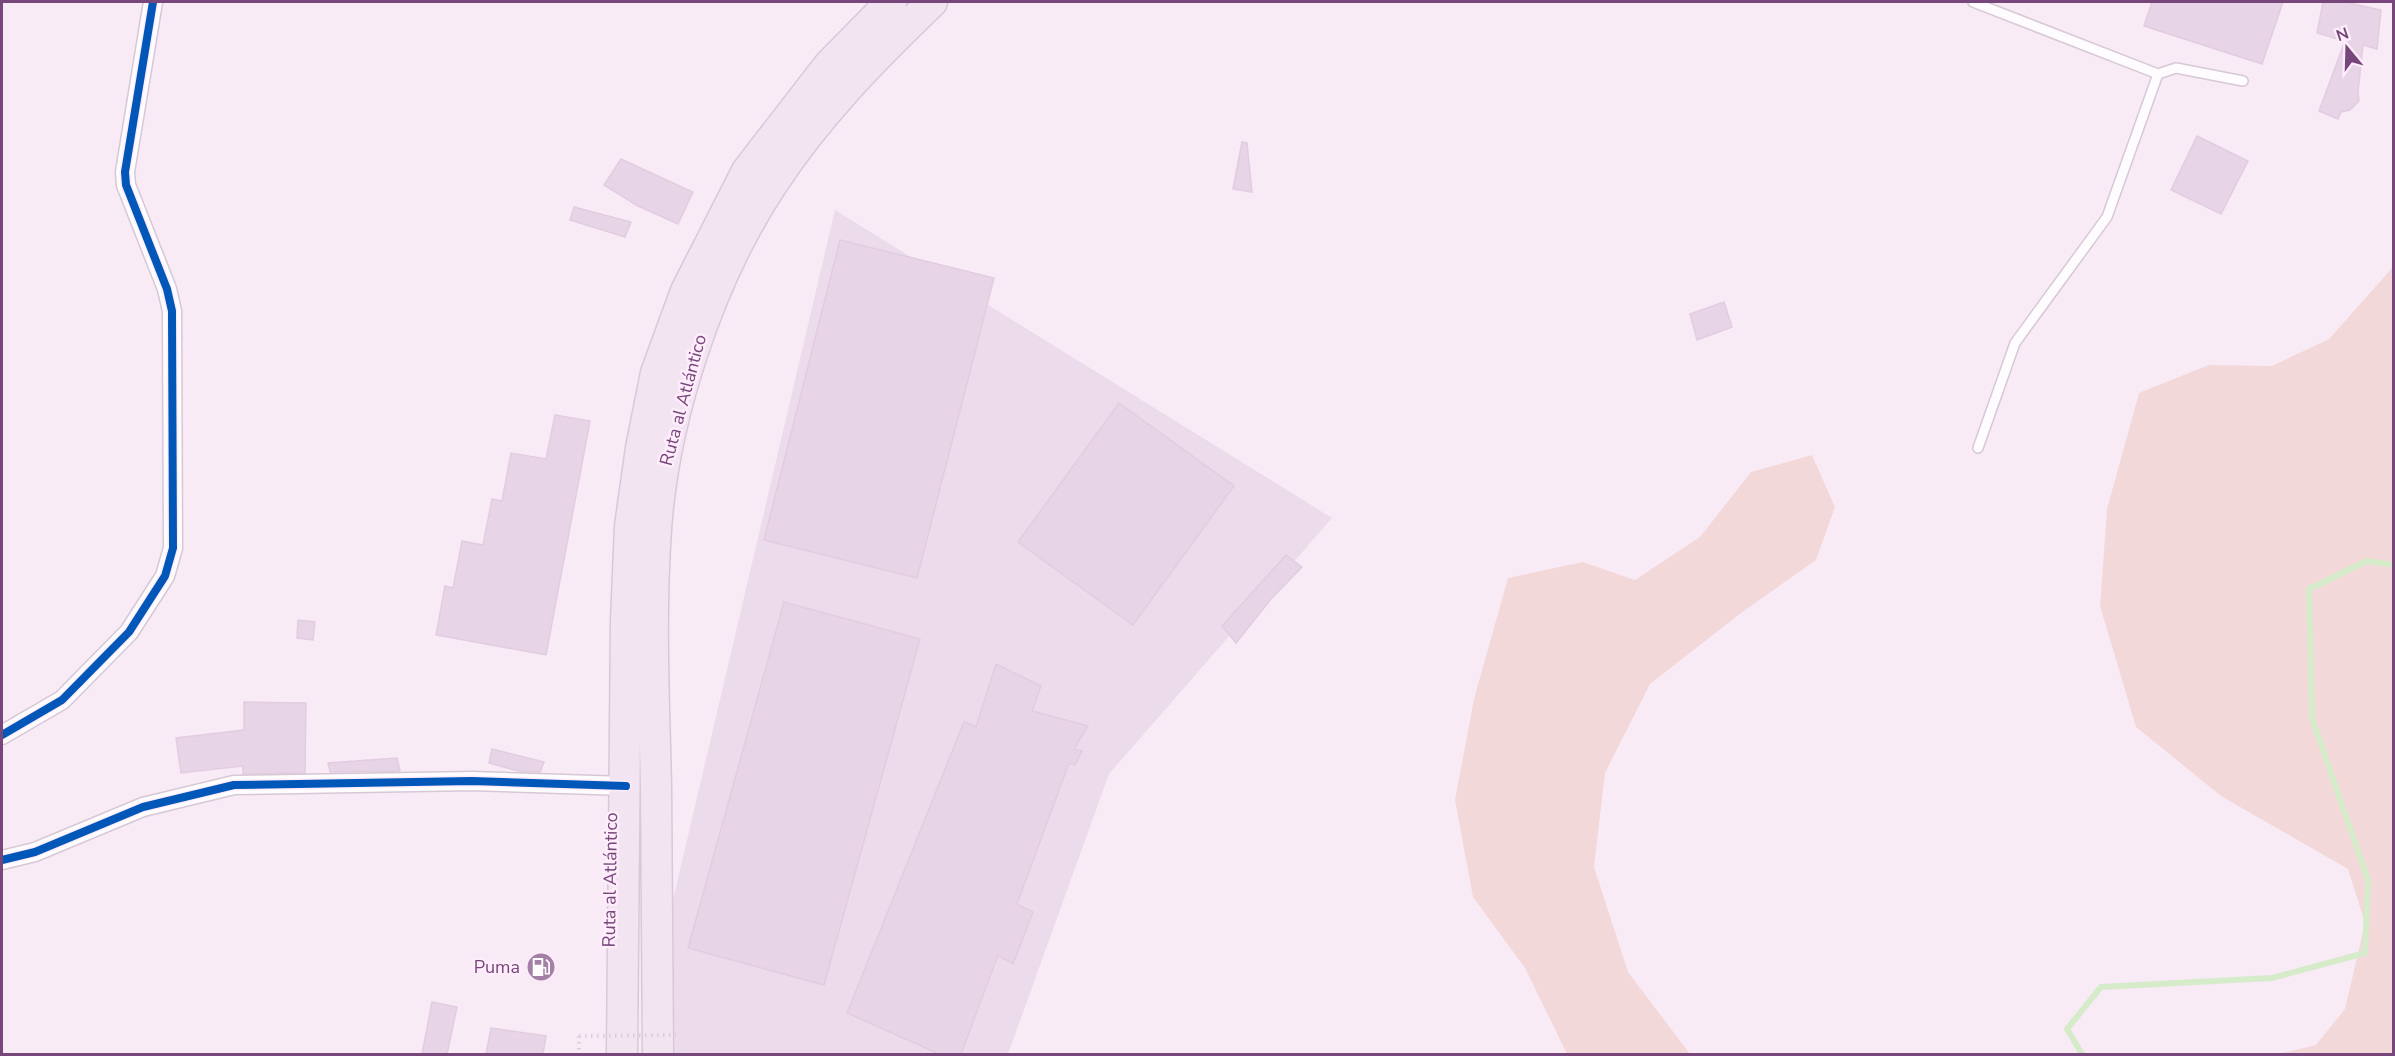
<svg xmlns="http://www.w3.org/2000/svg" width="2395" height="1056" viewBox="0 0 2395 1056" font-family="'Nunito Sans',sans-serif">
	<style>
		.industrial { fill: #ecdbea }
		.green { fill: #f3d8d9 }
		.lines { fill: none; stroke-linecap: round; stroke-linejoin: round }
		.stream { stroke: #d5ebca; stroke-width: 6 }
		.building { fill: #e7d4e7; stroke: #e2cce1; stroke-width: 1.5 }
		.service-casing { stroke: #d6c8d5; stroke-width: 12 }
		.minor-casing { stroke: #d6c8d5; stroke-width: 21 }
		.trunk-casing { stroke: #d9c8da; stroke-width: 33 }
		.path { stroke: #dcccdc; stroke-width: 4; stroke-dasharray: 1.5 4.5; stroke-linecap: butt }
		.service { stroke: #fefcfe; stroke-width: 9 }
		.minor { stroke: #fefcfe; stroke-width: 18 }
		.trunk { stroke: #f2e4f1; stroke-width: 30 }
		.path-bridge { stroke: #dcccdc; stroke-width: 4; stroke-dasharray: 1.5 4.5; stroke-linecap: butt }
		.cycleway-casing { stroke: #ffedfc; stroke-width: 11 }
		.cycleway { stroke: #0057b8; stroke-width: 8 }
		.labels { text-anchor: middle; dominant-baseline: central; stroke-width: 5; stroke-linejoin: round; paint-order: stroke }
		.street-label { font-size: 18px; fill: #77477b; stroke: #ffedfc }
		.poi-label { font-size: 18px; fill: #77477b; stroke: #ffedfc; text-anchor: end }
	</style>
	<rect width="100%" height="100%" fill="#f9ebf6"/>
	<path class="industrial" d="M 835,210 L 1332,518 L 1109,774 L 1008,1054 L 670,1054 L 668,921 Z"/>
	<path class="green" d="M 2393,267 L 2393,1054 L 2279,1054 L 2316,1045 L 2345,1009 L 2365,923 L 2348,869 L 2221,796 L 2136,727 L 2100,606 L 2107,509 L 2139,393 L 2209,365 L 2272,366 L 2329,339 Z
		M 1812,455 L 1835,507 L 1816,560 L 1741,613 L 1650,684 L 1605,773 L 1594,867 L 1628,972 L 1690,1054 L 1567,1054 L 1525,968 L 1473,897 L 1455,800 L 1474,699 L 1508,578 L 1583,562 L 1635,580 L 1700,537 L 1751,472 Z"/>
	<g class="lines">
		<path class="stream" d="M 2082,1054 L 2067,1029 L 2101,987 L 2272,978 L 2365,953 L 2368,880 L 2312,718 L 2309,589 L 2367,561 L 2394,565"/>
	</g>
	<path class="building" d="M 2152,2 L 2283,2 L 2262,64 L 2144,26 Z
		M 2323,2 L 2345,2 L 2381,10 L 2377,49 L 2363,45 L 2358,92 L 2359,101 L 2350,110 L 2341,112 L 2338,119 L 2319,111 L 2345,41 L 2317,33 Z
		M 2197,136 L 2248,161 L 2221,214 L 2171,190 Z
		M 1242,142 L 1247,143 L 1252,192 L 1233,189 Z
		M 621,159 L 693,192 L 678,224 L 638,206 L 604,185 Z
		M 574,207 L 631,222 L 625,237 L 570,220 Z
		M 840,240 L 994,278 L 917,578 L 764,540 Z
		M 1724,302 L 1732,327 L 1697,340 L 1690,314 Z
		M 1119,403 L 1234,486 L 1133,625 L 1018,542 Z
		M 555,415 L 590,421 L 546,655 L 436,635 L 445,586 L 453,588 L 462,541 L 483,545 L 492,499 L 502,501 L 511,453 L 546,459 Z
		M 1286,555 L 1302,567 L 1271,599 L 1236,643 L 1222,626 Z
		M 784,602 L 920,639 L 824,985 L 688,948 Z
		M 298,620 L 315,622 L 313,640 L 297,638 Z
		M 996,664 L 1041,686 L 1032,711 L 1088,726 L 1074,749 L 1082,751 L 1075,765 L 1069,763 L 1017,904 L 1033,912 L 1013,964 L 998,955 L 961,1054 L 939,1054 L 847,1013 L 964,722 L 976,727 Z
		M 244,702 L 306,703 L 305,773 L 243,774 L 243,766 L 181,773 L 176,738 L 244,730 Z
		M 492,749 L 544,762 L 540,772 L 518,771 L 489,763 Z
		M 397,758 L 400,771 L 330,772 L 328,763 Z
		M 432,1002 L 457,1007 L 447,1054 L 422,1054 Z
		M 491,1028 L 546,1036 L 543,1054 L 486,1054 Z"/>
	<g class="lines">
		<g class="service-casing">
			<path id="service" d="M 1973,2 L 2158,74 L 2176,68 L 2243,81
				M 1978,448 L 2015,343 L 2107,217 L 2158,74"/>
		</g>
		<g class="minor-casing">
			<path id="minor" d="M 2,735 L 62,700 L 129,632 L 165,576 L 173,548 L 172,311 L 167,289 L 126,185 L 125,172 L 153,2
				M 2,860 L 35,852 L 143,807 L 234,785 L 472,781 L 626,786"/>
		</g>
		<g class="trunk-casing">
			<path id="trunk" d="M 622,1054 L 626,621 L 630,526 L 641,448 L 656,373 L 686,291 L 747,171 L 829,65 L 891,2
				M 658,1054 C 657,965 657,876 656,786 C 654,700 650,615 656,529 C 664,416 709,280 771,186 C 816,116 873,59 932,2"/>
		</g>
		<path class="path" d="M 579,1036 L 579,1054"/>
		<use href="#service" class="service"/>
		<use href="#minor" class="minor"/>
		<use href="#trunk" class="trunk"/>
		<path class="path-bridge" d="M 579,1036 L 676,1035"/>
		<g class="cycleway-casing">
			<path id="cycleway" d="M 2,735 L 62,700 L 129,632 L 165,576 L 173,548 L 172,311 L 167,289 L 126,185 L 125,172 L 153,2
				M 2,860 L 35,852 L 143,807 L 234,785 L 472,781 L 626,786"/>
		</g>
		<use href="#cycleway" class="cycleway"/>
	</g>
	<defs>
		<g id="fuel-disc" transform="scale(1.5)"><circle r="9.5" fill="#a480a6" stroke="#ffedfc"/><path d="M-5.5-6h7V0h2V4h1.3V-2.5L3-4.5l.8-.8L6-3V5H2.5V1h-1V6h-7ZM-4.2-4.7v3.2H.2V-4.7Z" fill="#fff"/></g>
	</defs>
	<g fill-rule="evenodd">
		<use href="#fuel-disc" x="541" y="967"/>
	</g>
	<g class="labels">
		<g class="street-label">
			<text transform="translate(683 400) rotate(-75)">Ruta al Atlántico</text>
			<text transform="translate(610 880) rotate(-89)">Ruta al Atlántico</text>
		</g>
		<g class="poi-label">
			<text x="520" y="967">Puma</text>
		</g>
	</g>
	<rect width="2395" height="1056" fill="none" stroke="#77477b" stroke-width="6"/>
	<g transform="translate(2347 48) rotate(341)" stroke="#ffedfc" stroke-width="4.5" paint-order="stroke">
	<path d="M0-4.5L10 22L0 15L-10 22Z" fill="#77477b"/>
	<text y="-9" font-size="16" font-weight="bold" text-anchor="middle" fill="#77477b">N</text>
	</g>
</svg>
